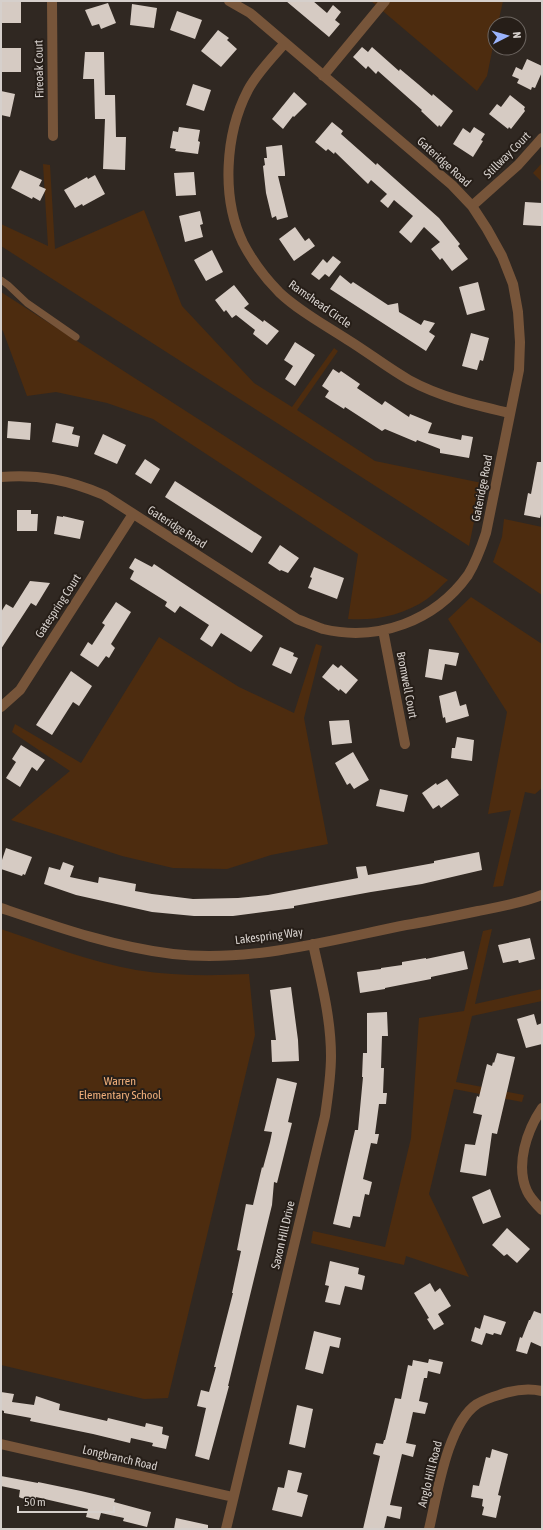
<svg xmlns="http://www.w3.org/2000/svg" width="543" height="1530" viewBox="0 0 543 1530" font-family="'Asap Condensed',sans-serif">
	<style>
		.green { fill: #4d2c0f }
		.building { fill: #d6cbc3 }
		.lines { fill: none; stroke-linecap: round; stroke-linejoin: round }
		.service { stroke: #77553a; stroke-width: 7 }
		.minor { stroke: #77553a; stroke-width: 10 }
		.labels { text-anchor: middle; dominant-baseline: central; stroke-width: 4; stroke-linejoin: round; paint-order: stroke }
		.street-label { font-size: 12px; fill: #d6d0cc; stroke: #261e18 }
		.park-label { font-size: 12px; fill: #f0af7a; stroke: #261e18 }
	</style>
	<rect width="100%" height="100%" fill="#302822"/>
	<path class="green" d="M 371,1 L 503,1 L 498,24 L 495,24 L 495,37 L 487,76 L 477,91 Z
		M 43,164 L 50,165 L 55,249 L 144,210 L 182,306 L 254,383 L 292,407 L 334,348 L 338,351 L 297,410 L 375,461 L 482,483 L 469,546 L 1,246 L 1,224 L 48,246 Z
		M 541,164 L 542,165 L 542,182 L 533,173 Z
		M 1,292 L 448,580 C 441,586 434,594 427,599 C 404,615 376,621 348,619 L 358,554 L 153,419 L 107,403 L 56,392 L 27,396 L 3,331 L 1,329 Z
		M 504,519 L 542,527 L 542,595 L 493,562 L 502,537 Z
		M 471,597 L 542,644 L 542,788 L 535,794 L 525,792 L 503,886 L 493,887 L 511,810 L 488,814 L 507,712 L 448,619 Z
		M 159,637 L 239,687 L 294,713 L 316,644 L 322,646 L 304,718 L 328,844 L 271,855 L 227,869 L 173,868 L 122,856 L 11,820 L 70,771 L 12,732 L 15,724 L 81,763 Z
		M 1,929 C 45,944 90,962 136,970 C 174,976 212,976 249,974 L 255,1035 L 168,1398 L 144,1399 L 1,1365 Z
		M 492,929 L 475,1004 L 542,989 L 542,1001 L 472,1016 L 456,1082 L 524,1095 L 522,1102 L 454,1089 L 429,1194 L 469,1277 L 406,1256 L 404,1265 L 311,1243 L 313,1231 L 385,1247 L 411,1138 L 419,1018 L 464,1011 L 483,931 Z"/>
	<path class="building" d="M 286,1 L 313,1 L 327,13 L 333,5 L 341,12 L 335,20 L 340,24 L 329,37 Z
		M 1,2 L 21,2 L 21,23 L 1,23 Z
		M 108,3 L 116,23 L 101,29 L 99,24 L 92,26 L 85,10 Z
		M 132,4 L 157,8 L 154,28 L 130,25 Z
		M 177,11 L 202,20 L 195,39 L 170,30 Z
		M 218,30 L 229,38 L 227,40 L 237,49 L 221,67 L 201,51 Z
		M 362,47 L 368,52 L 372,47 L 399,71 L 400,69 L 418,84 L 432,96 L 433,94 L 453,111 L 441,127 L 439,125 L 438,127 L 421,111 L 422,110 L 378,71 L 376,74 L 368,66 L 366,69 L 353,57 Z
		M 1,48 L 21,48 L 21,72 L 1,72 Z
		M 85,52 L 104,52 L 105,95 L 115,95 L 116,137 L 126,137 L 125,170 L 103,169 L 105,119 L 95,119 L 94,79 L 83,79 Z
		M 527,59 L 542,66 L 542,72 L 535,88 L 532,87 L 531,90 L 517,83 L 519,79 L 512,76 L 516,67 L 522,70 Z
		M 193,84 L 211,90 L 204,111 L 186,105 Z
		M 1,91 L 15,94 L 10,117 L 1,115 Z
		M 294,92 L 307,104 L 294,117 L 293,116 L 283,129 L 272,119 Z
		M 510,95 L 525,107 L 524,109 L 525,111 L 511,129 L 509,127 L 508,129 L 489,114 L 497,104 L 501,107 Z
		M 332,122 L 343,131 L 341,134 L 376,165 L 377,163 L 439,218 L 460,244 L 458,246 L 468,259 L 452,271 L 442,258 L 440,260 L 431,249 L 440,242 L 424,227 L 411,243 L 399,232 L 413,216 L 394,200 L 388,208 L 380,201 L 387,194 L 371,180 L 368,184 L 335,152 L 334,154 L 328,149 L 326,151 L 315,142 Z
		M 179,127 L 200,130 L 198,141 L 200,142 L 198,154 L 175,151 L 176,149 L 170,148 L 173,131 L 178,132 Z
		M 474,127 L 485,134 L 481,140 L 483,141 L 473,157 L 453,144 L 463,128 L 470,133 Z
		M 282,145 L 285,173 L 285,176 L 278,176 L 288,217 L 277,220 L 276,216 L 272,218 L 266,193 L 263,166 L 265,165 L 264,158 L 267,158 L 266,147 Z
		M 20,170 L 42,180 L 39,186 L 46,189 L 40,201 L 33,197 L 32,199 L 11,188 Z
		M 194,172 L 196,195 L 176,196 L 174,173 Z
		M 95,175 L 105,194 L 83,206 L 82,204 L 75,208 L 64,190 L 87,177 L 88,179 Z
		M 525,202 L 542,203 L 541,226 L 523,225 Z
		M 200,211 L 203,224 L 200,225 L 203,237 L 185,242 L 179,216 Z
		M 295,227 L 305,241 L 309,238 L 315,246 L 294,261 L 279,239 Z
		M 212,250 L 223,272 L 206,281 L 194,260 Z
		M 333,256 L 341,262 L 329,277 L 325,274 L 319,280 L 311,274 L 323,259 L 327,263 Z
		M 340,275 L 351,284 L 353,282 L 388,305 L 398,303 L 399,312 L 421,325 L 424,320 L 435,323 L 429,332 L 435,336 L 426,351 L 330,289 Z
		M 478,282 L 485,310 L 467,315 L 459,287 Z
		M 234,285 L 249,304 L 244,308 L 263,322 L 264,320 L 279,331 L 267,345 L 253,334 L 255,330 L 236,315 L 232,318 L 226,310 L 224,312 L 215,300 Z
		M 471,333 L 489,338 L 483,361 L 480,360 L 477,370 L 462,366 Z
		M 295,342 L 315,355 L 295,386 L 285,379 L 293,366 L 284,360 Z
		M 333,369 L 339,373 L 341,371 L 360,384 L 357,388 L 382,405 L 385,401 L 409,417 L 410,414 L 432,423 L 428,433 L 461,440 L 462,435 L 473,437 L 469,458 L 440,453 L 440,449 L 417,440 L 416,442 L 385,429 L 382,431 L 345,407 L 344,409 L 325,397 L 329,391 L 322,386 Z
		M 8,421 L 31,423 L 30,440 L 7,438 Z
		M 56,423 L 74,427 L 72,434 L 80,436 L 78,447 L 52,442 Z
		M 103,434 L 126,445 L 117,464 L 94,454 Z
		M 145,459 L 160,469 L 151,484 L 135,474 Z
		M 537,462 L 542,462 L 542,510 L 540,518 L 524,515 L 528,493 L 531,494 Z
		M 175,481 L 262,537 L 252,553 L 165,497 Z
		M 17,510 L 31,510 L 31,514 L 38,514 L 37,531 L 17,531 Z
		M 57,516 L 63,517 L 63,516 L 84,521 L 80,539 L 54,534 Z
		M 280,545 L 299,558 L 288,573 L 281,570 L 280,571 L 268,563 Z
		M 135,558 L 152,567 L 154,564 L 263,636 L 251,652 L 221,633 L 212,647 L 200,639 L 209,625 L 180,606 L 175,613 L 165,606 L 167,602 L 130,579 L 134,571 L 129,568 Z
		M 314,567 L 344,578 L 337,599 L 308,588 L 312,578 L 310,577 Z
		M 30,581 L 50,583 L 36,606 L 31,603 L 1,649 L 1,612 L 6,604 L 13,608 Z
		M 116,602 L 131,612 L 111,644 L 115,648 L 109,658 L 106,656 L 98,667 L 80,655 L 88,642 L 92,645 L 105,625 L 102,623 Z
		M 280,647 L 294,653 L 293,656 L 298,658 L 291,674 L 272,665 Z
		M 429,649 L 459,653 L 456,666 L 445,664 L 442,680 L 425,677 Z
		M 333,664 L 338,668 L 341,665 L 358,680 L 346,694 L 340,689 L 339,691 L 322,677 Z
		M 71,671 L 92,686 L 79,706 L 73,702 L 52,735 L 36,725 Z
		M 456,691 L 460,706 L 466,704 L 469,716 L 446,723 L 445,717 L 443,718 L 439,696 Z
		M 349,720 L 352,743 L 332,745 L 329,721 Z
		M 457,737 L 474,740 L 472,761 L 451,758 L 452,748 L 455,748 Z
		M 21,745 L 45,760 L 37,771 L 32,767 L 20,787 L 6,778 L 16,762 L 12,759 Z
		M 353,752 L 369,780 L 354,789 L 350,783 L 347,785 L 335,763 Z
		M 447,779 L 459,795 L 441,808 L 439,805 L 433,809 L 422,793 L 436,783 L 437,785 Z
		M 380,789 L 408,795 L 404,812 L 376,806 Z
		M 6,848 L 32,857 L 25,875 L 23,874 L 22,876 L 1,869 L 1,863 Z
		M 479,852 L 482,870 L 422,884 L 371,892 L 294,906 L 294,908 L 233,916 L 194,916 L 152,912 L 76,895 L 44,884 L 49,867 L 60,870 L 63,862 L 74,866 L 70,877 L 98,883 L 99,877 L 136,884 L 135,891 L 152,894 L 193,899 L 238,898 L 268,895 L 358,878 L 356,867 L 366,866 L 368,875 L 434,863 L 434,861 Z
		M 530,938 L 535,959 L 519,963 L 518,960 L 503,963 L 498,945 Z
		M 464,951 L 468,969 L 431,977 L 431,979 L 385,988 L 385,989 L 360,993 L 357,972 L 381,969 L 381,968 L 402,965 L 402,962 L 426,958 L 426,959 Z
		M 291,987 L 298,1040 L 299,1061 L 272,1062 L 271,1040 L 276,1040 L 270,990 Z
		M 387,1012 L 388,1036 L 382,1036 L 381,1068 L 384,1068 L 383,1093 L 387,1093 L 386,1104 L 379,1104 L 375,1134 L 379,1134 L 377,1144 L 371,1143 L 363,1179 L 372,1182 L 369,1195 L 365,1194 L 360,1217 L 353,1216 L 350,1228 L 333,1224 L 355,1130 L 358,1130 L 363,1077 L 362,1077 L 363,1053 L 367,1053 L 367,1013 Z
		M 534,1014 L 537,1025 L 542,1023 L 542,1044 L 526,1048 L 517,1019 Z
		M 497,1053 L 515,1057 L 497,1134 L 492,1133 L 486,1176 L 460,1172 L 465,1144 L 475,1145 L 482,1115 L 473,1113 L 477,1096 L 479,1097 L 487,1064 L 492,1066 L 493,1062 L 494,1063 Z
		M 277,1078 L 297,1083 L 288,1122 L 292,1123 L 277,1183 L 274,1182 L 272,1205 L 228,1386 L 229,1386 L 209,1460 L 195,1456 L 206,1408 L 197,1406 L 201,1390 L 209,1392 L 216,1367 L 214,1367 L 233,1293 L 232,1293 L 241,1251 L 237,1250 L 246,1204 L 253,1205 L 262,1167 L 263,1168 L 270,1142 L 272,1132 L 264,1131 Z
		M 490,1189 L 501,1217 L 483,1224 L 472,1197 Z
		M 507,1228 L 530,1249 L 517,1263 L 507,1254 L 504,1256 L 492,1245 Z
		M 330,1261 L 359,1268 L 358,1274 L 365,1276 L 362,1290 L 345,1286 L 340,1305 L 325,1302 L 329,1286 L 325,1285 Z
		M 430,1283 L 435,1292 L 440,1288 L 451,1306 L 438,1314 L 444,1324 L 434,1330 L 427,1319 L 429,1318 L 414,1293 Z
		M 534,1311 L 542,1314 L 542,1347 L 531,1342 L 527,1354 L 516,1351 L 520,1337 L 522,1338 L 529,1320 L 530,1320 Z
		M 484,1315 L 506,1322 L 501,1335 L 494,1333 L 493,1335 L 486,1333 L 482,1345 L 471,1341 L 475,1327 L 480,1329 Z
		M 314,1331 L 341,1338 L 339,1348 L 330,1346 L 323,1374 L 305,1369 Z
		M 429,1359 L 443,1362 L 440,1374 L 428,1371 L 427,1378 L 424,1378 L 419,1401 L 428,1403 L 425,1414 L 413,1412 L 406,1443 L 416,1445 L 413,1457 L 402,1454 L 390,1505 L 402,1507 L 400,1519 L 387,1516 L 384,1529 L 363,1529 L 380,1456 L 373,1454 L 376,1443 L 383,1444 L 384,1440 L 385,1440 L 395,1398 L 401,1399 L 408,1365 L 412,1366 L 413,1360 L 428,1363 Z
		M 1,1392 L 14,1394 L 12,1402 L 34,1405 L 36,1396 L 60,1404 L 59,1410 L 107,1421 L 108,1418 L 145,1427 L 146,1423 L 163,1427 L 162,1434 L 169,1436 L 166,1449 L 152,1446 L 153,1443 L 131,1438 L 130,1443 L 93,1434 L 30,1421 L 31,1418 L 4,1413 L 4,1411 L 1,1410 Z
		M 297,1405 L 313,1409 L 305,1448 L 289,1444 Z
		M 492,1449 L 508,1454 L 498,1495 L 501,1496 L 496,1518 L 482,1515 L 484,1507 L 482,1506 L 483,1499 L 471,1497 L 473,1485 L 479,1486 L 486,1457 L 490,1458 Z
		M 288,1470 L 302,1473 L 297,1492 L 308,1495 L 302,1517 L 272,1510 L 278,1487 L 284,1488 Z
		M 1,1476 L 38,1483 L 38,1482 L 81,1491 L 115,1499 L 114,1502 L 151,1512 L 147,1527 L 123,1521 L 124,1518 L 101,1513 L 99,1520 L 86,1517 L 88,1509 L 36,1497 L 35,1501 L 21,1498 L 19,1497 L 20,1490 L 1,1486 Z
		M 176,1518 L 208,1525 L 208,1529 L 174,1529 Z"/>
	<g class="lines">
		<path class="service" d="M 1,280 L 8,285 L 27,303 L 76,337"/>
		<path class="minor" d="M 52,1 L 53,136
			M 285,43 C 272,58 257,73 248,90 C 225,134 221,198 243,243 C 252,260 265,278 279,292 C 299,311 325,325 348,340 C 369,353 388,368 409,380 C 440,397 475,405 509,413
			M 323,76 L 385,1
			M 472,206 L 518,165 L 542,138
			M 1,477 C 39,474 69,480 104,495 L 297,619 C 305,622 314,626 323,629 C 378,642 435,621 468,575 C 476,562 481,548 486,533 L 519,370 L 520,342 L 518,312 L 513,284 L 502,256 L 487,229 L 472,206 L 452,185 L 250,13 L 229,1
			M 383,630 L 405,744
			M 1,707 L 20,690 L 133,514
			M 1,908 C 57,927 114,947 173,954 C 251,963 331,940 406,925 C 430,921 454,916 478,911 C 499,907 522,903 542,895
			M 542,1108 C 527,1130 515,1165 527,1191 C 530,1198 536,1204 542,1210
			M 1,1444 L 233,1497
			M 226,1529 L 325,1116 C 328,1096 331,1076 331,1056 C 331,1018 321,980 313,944
			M 429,1529 C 437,1496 447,1424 477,1404 C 484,1400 492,1397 499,1395 C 513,1390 528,1388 542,1391"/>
	</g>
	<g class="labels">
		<g class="street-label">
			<text transform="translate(39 69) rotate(-91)">Fireoak Court</text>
			<text transform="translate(507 155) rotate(-45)">Stillway Court</text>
			<text transform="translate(444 162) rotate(42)">Gateridge Road</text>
			<text transform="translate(320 304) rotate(35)">Ramshead Circle</text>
			<text transform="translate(482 488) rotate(-79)">Gateridge Road</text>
			<text transform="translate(177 527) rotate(33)">Gateridge Road</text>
			<text transform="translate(58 606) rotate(-57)">Gatespring Court</text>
			<text transform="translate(407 685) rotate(79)">Bromwell Court</text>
			<text transform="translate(269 936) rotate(-7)">Lakespring Way</text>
			<text transform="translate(283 1235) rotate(-77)">Saxon Hill Drive</text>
			<text transform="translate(120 1458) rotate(13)">Longbranch Road</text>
			<text transform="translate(430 1474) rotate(-76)">Anglo Hill Road</text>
		</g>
		<g class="park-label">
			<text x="120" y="1081">Warren<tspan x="120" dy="14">Elementary School</tspan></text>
		</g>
	</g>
	<rect width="543" height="1530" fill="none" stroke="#d6d0cc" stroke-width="4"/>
	<g transform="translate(507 36) rotate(84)"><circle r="19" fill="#261e18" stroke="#6c6560"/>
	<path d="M0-3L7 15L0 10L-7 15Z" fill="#9bb4fd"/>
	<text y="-6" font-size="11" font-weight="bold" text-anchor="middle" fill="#d6d0cc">N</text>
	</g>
	<path d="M18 1506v6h96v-6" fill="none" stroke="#d6d0cc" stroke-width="2"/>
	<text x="24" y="1506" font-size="12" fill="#d6d0cc" stroke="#261e18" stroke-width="3" paint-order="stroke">50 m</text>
</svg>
